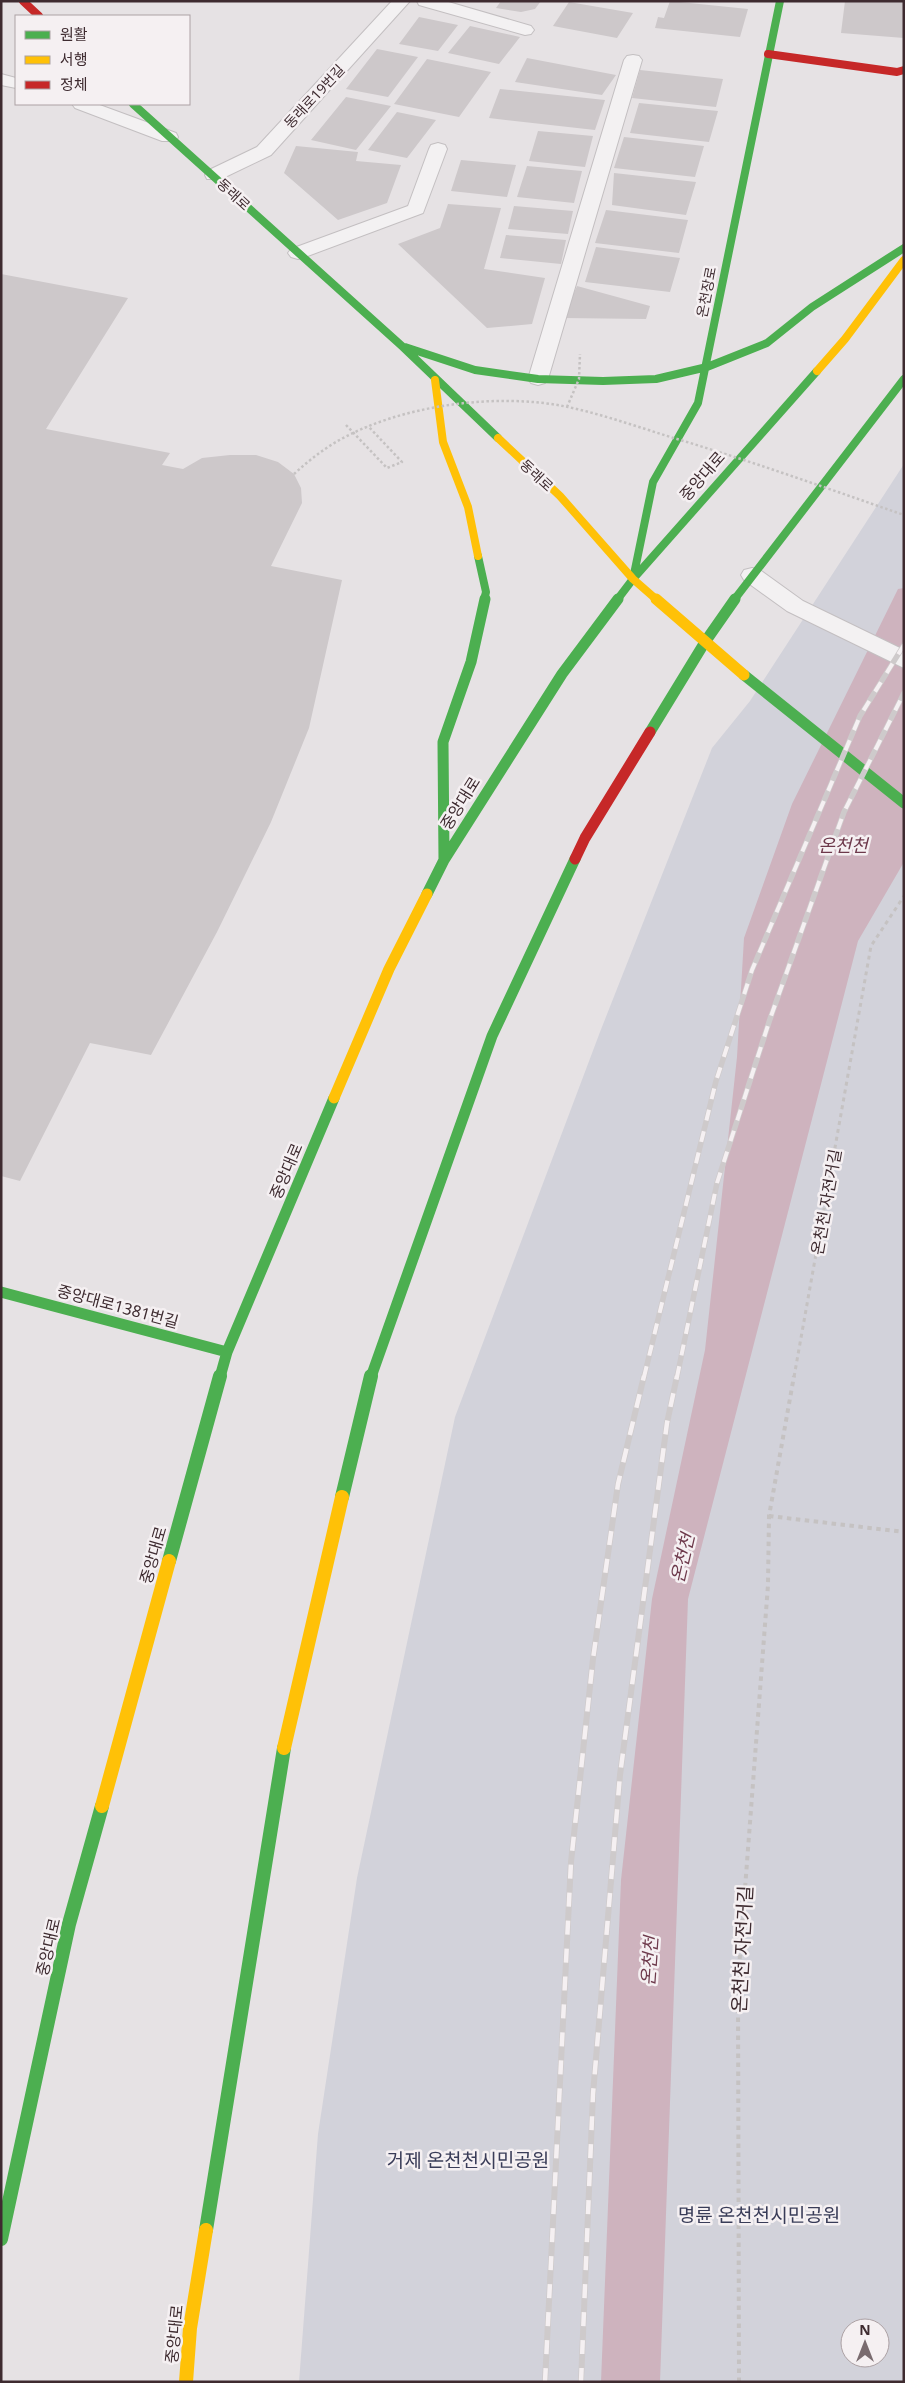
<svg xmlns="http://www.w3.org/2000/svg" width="905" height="2383" viewBox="0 0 905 2383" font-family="'Noto Sans','Noto Sans KR',sans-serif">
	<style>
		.green { fill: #d2d2da; fill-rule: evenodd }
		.water { fill: #ceb3be }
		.building { fill: #cdc8ca }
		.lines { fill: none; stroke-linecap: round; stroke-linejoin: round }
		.street-casing { stroke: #c3bfc1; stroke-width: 2 }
		.path-far2 { stroke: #c5c2c2; stroke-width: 2.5; stroke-dasharray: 2.5 2.5; stroke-linecap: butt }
		.path-far1 { stroke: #c5c2c2; stroke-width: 3; stroke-dasharray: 4 4; stroke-linecap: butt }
		.path { stroke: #c5c2c2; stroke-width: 4; stroke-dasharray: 4.5 4.5; stroke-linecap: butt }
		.street { fill: #f3f1f2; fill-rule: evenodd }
		.fast-far2 { stroke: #4caf50; stroke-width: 8 }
		.fast-far1 { stroke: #4caf50; stroke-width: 11 }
		.fast { stroke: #4caf50; stroke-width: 14 }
		.slow-far2 { stroke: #ffc107; stroke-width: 8 }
		.slow-far1 { stroke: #ffc107; stroke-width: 11 }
		.slow { stroke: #ffc107; stroke-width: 14 }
		.jam-far1 { stroke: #c62828; stroke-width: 8 }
		.jam { stroke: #c62828; stroke-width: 11 }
		.rail-far1-casing { stroke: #cecacb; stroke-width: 5.5 }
		.rail-casing { stroke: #cecacb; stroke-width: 6 }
		.rail-far1 { stroke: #f5f0f2; stroke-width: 4; stroke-dasharray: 11; stroke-linecap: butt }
		.rail { stroke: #f5f0f2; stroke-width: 4.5; stroke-dasharray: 14; stroke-linecap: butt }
		.path-bridge { stroke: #c5c2c2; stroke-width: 2.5; stroke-dasharray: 2.5 2.5; stroke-linecap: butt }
		.labels { text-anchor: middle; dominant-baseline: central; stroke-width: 5; stroke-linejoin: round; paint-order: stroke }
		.far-street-label { font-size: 14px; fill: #3e2b30; stroke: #f5f0f2 }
		.street-label { font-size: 16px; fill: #3e2b30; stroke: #f5f0f2 }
		.water-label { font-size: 18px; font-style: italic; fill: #6d394b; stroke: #f5f0f2 }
		.near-street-label { font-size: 19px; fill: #3e2b30; stroke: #f5f0f2 }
		.near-park-label { font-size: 19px; fill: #393c58; stroke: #f5f0f2 }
	</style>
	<rect width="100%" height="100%" fill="#e6e2e4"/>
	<path class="green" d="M 904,464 L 904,2382 L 299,2382 L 318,2134 L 357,1878 L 455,1417 L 600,1032 L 712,748 L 750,701 ZM 850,2328 L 880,2328 L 880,2358 L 850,2358 Z"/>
	<path class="water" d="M 904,588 L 904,862 L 858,941 L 688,1599 L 660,2382 L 601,2382 L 621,1880 L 652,1599 L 705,1350 L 737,1057 L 744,938 L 792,804 L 898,589 Z"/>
	<path class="building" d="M 501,1 L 541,1 L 535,9 L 521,12 L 496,8 Z
		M 670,1 L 748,9 L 740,37 L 655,28 L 658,17 L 664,18 Z
		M 845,1 L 904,1 L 904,38 L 841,33 Z
		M 569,2 L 633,13 L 617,38 L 553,26 Z
		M 419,17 L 458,25 L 438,51 L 399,44 Z
		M 470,26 L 520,37 L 499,64 L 448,53 Z
		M 377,49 L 418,57 L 388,97 L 346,89 Z
		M 527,58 L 616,75 L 602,95 L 515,82 Z
		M 427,59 L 491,72 L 459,117 L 394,104 Z
		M 640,70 L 723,79 L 716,107 L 632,98 Z
		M 500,89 L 605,100 L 595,130 L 489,118 Z
		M 346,97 L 391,106 L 356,150 L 311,140 Z
		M 639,103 L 718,111 L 709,142 L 630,133 Z
		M 397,112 L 436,120 L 407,158 L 368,150 Z
		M 538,131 L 593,136 L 585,167 L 529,161 Z
		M 624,137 L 704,146 L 695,177 L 614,168 Z
		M 296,146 L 358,152 L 356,161 L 401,165 L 387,203 L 338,220 L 284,173 Z
		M 461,160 L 516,165 L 507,197 L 451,191 Z
		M 527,166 L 582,171 L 574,203 L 517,197 Z
		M 614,173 L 696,182 L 686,215 L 612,205 Z
		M 448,204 L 501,208 L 484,269 L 545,278 L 532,324 L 487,328 L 398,244 L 440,228 Z
		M 514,206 L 573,211 L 568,234 L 508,229 Z
		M 606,210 L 688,220 L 679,253 L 595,243 Z
		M 506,235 L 566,240 L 561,264 L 500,258 Z
		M 596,247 L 680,258 L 670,292 L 585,282 Z
		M 1,274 L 128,298 L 46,429 L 170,453 L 162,465 L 183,469 L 202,458 L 230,455 L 256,455 L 278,462 L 294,474 L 301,488 L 302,503 L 271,566 L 342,580 L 309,728 L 271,822 L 217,932 L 151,1055 L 90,1043 L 20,1181 L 1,1176 Z
		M 577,286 L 650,306 L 646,319 L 563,318 Z"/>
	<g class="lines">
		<g class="street-casing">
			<path id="street" d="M 392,1 L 410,1 L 271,155 L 221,179 L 207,179 L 205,175 L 207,171 L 257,147 Z
				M 417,1 L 445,1 L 531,26 L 534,30 L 531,34 L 525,35 L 419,5 Z
				M 633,55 L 639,56 L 642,60 L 548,379 L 545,383 L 538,385 L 531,383 L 528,379 L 624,60 L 627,56 Z
				M 1,74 L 16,78 L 16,88 L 1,85 Z
				M 72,104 L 97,104 L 176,133 L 178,137 L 176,141 L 162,141 L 75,108 Z
				M 438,143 L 445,145 L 447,149 L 423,213 L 305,257 L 298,259 L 291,257 L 288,253 L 291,249 L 408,206 L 429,149 L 431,145 Z
				M 752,568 L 760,570 L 803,601 L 904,650 L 904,668 L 787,611 L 744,580 L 741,575 L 744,570 Z"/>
		</g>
		<path class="path-far2" d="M 346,425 L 387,468 L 402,462 L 368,426"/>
		<path class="path-far1" d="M 794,1377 L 871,946 L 904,896"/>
		<path class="path" d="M 769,1516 L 904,1532
			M 739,2382 L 738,1981 L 768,1585 L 769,1516 L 794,1376"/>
		<use href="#street" class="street"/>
		<path class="fast-far2" d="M 133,104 L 403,347 L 498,438
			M 405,347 L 475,370 L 538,379 L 603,381 L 656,379 L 707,367 L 767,343 L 812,307 L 904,248
			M 478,556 L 486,592 L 484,600
			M 633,579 L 653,482 L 698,403 L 780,1
			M 617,600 L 633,579 L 817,371
			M 734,600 L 904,379"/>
		<path class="fast-far1" d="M 744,675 L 904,803
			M 650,732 L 705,642 L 735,599
			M 444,860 L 443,742 L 471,662 L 485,599
			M 427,894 L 444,860 L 562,674 L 618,599
			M 1,1292 L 227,1352
			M 220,1377 L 227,1352 L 334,1098
			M 371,1377 L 492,1036 L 575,859"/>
		<path class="fast" d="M 342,1497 L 371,1376
			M 169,1561 L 220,1376
			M 206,2230 L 284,1748
			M 1,2239 L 69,1924 L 102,1806"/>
		<path class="slow-far2" d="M 817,371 L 845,339 L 904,260
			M 435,380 L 443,442 L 468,507 L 478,556
			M 498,438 L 560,496 L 633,579 L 657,600"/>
		<path class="slow-far1" d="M 656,599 L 744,675
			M 334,1098 L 389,969 L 427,894"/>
		<path class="slow" d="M 284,1748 L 342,1497
			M 102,1806 L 169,1561
			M 186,2382 L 190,2328 L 206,2230"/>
		<path class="jam-far1" d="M 23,1 L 39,16
			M 768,54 L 897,72 L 904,70"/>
		<path class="jam" d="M 575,859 L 585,838 L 650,732"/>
		<g class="rail-far1-casing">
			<path id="rail-far1" d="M 644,1377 L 716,1081 L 752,970 L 860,716 L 904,645
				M 677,1377 L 717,1183 L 770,1019 L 844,812 L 904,693"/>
		</g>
		<g class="rail-casing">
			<path id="rail" d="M 545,2382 L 571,1862 L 593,1659 L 618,1484 L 644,1376
				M 581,2382 L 593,2094 L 620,1775 L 667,1423 L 677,1376"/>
		</g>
		<use href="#rail-far1" class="rail-far1"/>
		<use href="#rail" class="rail"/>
		<path class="path-bridge" d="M 567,407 L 579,379 L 580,354
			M 294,474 C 307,462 321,451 336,442 C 399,405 497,392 568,407 C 605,415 641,428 677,439 C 754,462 829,489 904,515"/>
	</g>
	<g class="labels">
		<g class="far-street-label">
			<text transform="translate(314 96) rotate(-47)">동래로19번길</text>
			<text transform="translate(234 194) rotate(43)">동래로</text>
			<text transform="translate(706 292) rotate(-79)">온천장로</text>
			<text transform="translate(537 475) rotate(43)">동래로</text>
		</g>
		<g class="street-label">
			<text transform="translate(702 476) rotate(-49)">중앙대로</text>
			<text transform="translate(460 803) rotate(-58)">중앙대로</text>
			<text transform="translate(286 1171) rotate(-67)">중앙대로</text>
			<text transform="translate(826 1202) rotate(-80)">온천천 자전거길</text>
			<text transform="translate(118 1306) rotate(15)">중앙대로1381번길</text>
			<text transform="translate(153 1555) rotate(-74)">중앙대로</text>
			<text transform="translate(48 1947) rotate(-77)">중앙대로</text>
			<text transform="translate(174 2334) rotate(-84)">중앙대로</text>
		</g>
		<g class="water-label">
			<text x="843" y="845">온천천</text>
			<text transform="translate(682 1558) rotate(-77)">온천천</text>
			<text transform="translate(649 1961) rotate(-86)">온천천</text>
		</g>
		<g class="near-street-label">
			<text transform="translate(742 1949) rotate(-87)">온천천 자전거길</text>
		</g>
		<g class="near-park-label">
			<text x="468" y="2160">거제 온천천시민공원</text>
			<text x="759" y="2215">명륜 온천천시민공원</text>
		</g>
	</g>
	<rect width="905" height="2383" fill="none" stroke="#3e2b30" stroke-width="5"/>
	<rect x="15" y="15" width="175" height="90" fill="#f5f0f2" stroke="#aca1a4"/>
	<rect x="25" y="31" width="25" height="8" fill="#4caf50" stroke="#aca1a4"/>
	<text x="60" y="40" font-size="15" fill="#3e2b30">원활</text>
	<rect x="25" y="56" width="25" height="8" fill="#ffc107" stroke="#aca1a4"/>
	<text x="60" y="65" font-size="15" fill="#3e2b30">서행</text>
	<rect x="25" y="81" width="25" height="8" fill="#c62828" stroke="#aca1a4"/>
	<text x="60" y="90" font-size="15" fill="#3e2b30">정체</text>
	<g transform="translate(865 2343)"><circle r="24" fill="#f5f0f2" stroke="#aca1a4"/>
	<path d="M0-4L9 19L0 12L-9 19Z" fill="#796b6f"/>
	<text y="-8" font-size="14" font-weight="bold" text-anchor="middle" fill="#3e2b30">N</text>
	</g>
</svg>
